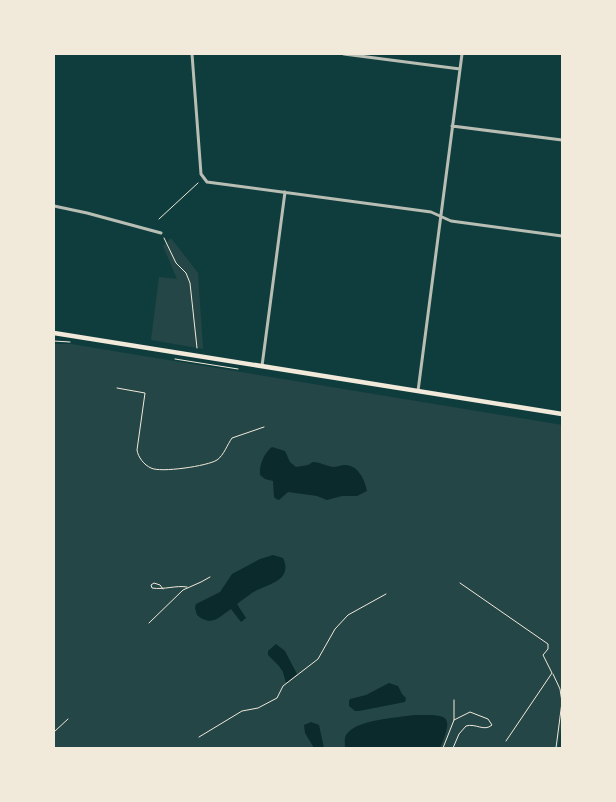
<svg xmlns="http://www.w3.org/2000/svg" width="616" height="802" viewBox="0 0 616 802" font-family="Roboto,sans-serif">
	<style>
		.green { fill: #244646 }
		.water { fill: #0a2a2b }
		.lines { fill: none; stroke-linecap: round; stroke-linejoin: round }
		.path { stroke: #f1e9da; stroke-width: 1 }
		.minor { stroke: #b8beb3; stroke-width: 3 }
		.secondary { stroke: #f1e9da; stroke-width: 4.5 }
	</style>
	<rect width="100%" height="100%" fill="#0f3d3e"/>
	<path class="green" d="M 171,238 L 198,273 L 203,349 L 151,340 L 159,277 L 177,279 L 163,246 Z
		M 54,344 L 71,344 L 562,425 L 562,721 L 558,748 L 54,748 Z"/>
	<path class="water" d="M 272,447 L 285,451 L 290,462 L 296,467 L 308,465 L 313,462 C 320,462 326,466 333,467 C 337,467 341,465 345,465 C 358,465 365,480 367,491 L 357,496 L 342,496 L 327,500 L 317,496 L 288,492 L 279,500 L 276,499 L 274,497 L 273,481 L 265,479 L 260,475 C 259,465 264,453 272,447 Z
		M 273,555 L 283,558 C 293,579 270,584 257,590 C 250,594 244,599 237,604 L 246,618 L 241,622 L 231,609 C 218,618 212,627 197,615 L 195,608 L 196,604 L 220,592 L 232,574 L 260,559 Z
		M 276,644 L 285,651 L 297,674 L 286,683 L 283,672 L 279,666 L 268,655 L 268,651 Z
		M 389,683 L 398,686 L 402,694 L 406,698 L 405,702 L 359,711 L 355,711 L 349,706 L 349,701 L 350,699 L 366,695 Z
		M 414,715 C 447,715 455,713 440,748 L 345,747 C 345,743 344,739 346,735 C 356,719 397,718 414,715 Z
		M 311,722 L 319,725 L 324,748 L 314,748 L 305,733 L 304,725 Z"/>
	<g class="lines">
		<path class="path" d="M 159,219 L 198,183
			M 164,238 L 176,263 L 186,273 L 190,283 L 197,348
			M 54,341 L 70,342
			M 175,359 L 238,369
			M 117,388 L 145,393 L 137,450 C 138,457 144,465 151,468 C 160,473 208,466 217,460 C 224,455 227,445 232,438 L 264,427
			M 460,583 L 548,644 L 548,649 L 543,655 L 552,673 L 506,741
			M 163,589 L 160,585 L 154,583 L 151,585 L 152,588 C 164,590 176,585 187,587
			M 149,623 L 183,590 L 201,582 L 210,577
			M 553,674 L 560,689 L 562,702 L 556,748
			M 54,732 L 68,719
			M 199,737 L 242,711 L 258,708 L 277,698 L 283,686 L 318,659 L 335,629 L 348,615 L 386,594
			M 443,748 L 454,720 L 454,700
			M 453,748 L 459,734 L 466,726 C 476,723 484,732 492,725 L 488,719 L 470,712 L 454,720"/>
		<path class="minor" d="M 192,54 L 201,174 L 207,182 L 431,212 L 451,221 L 562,236
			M 344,54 L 460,69
			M 452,126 L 562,140
			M 54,206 L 87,213 L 161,233
			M 262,366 L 285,192
			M 418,391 L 462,54"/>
		<path class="secondary" d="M 54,333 L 562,414"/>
	</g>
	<rect width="616" height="802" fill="none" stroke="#f1e9da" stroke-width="110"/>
</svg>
